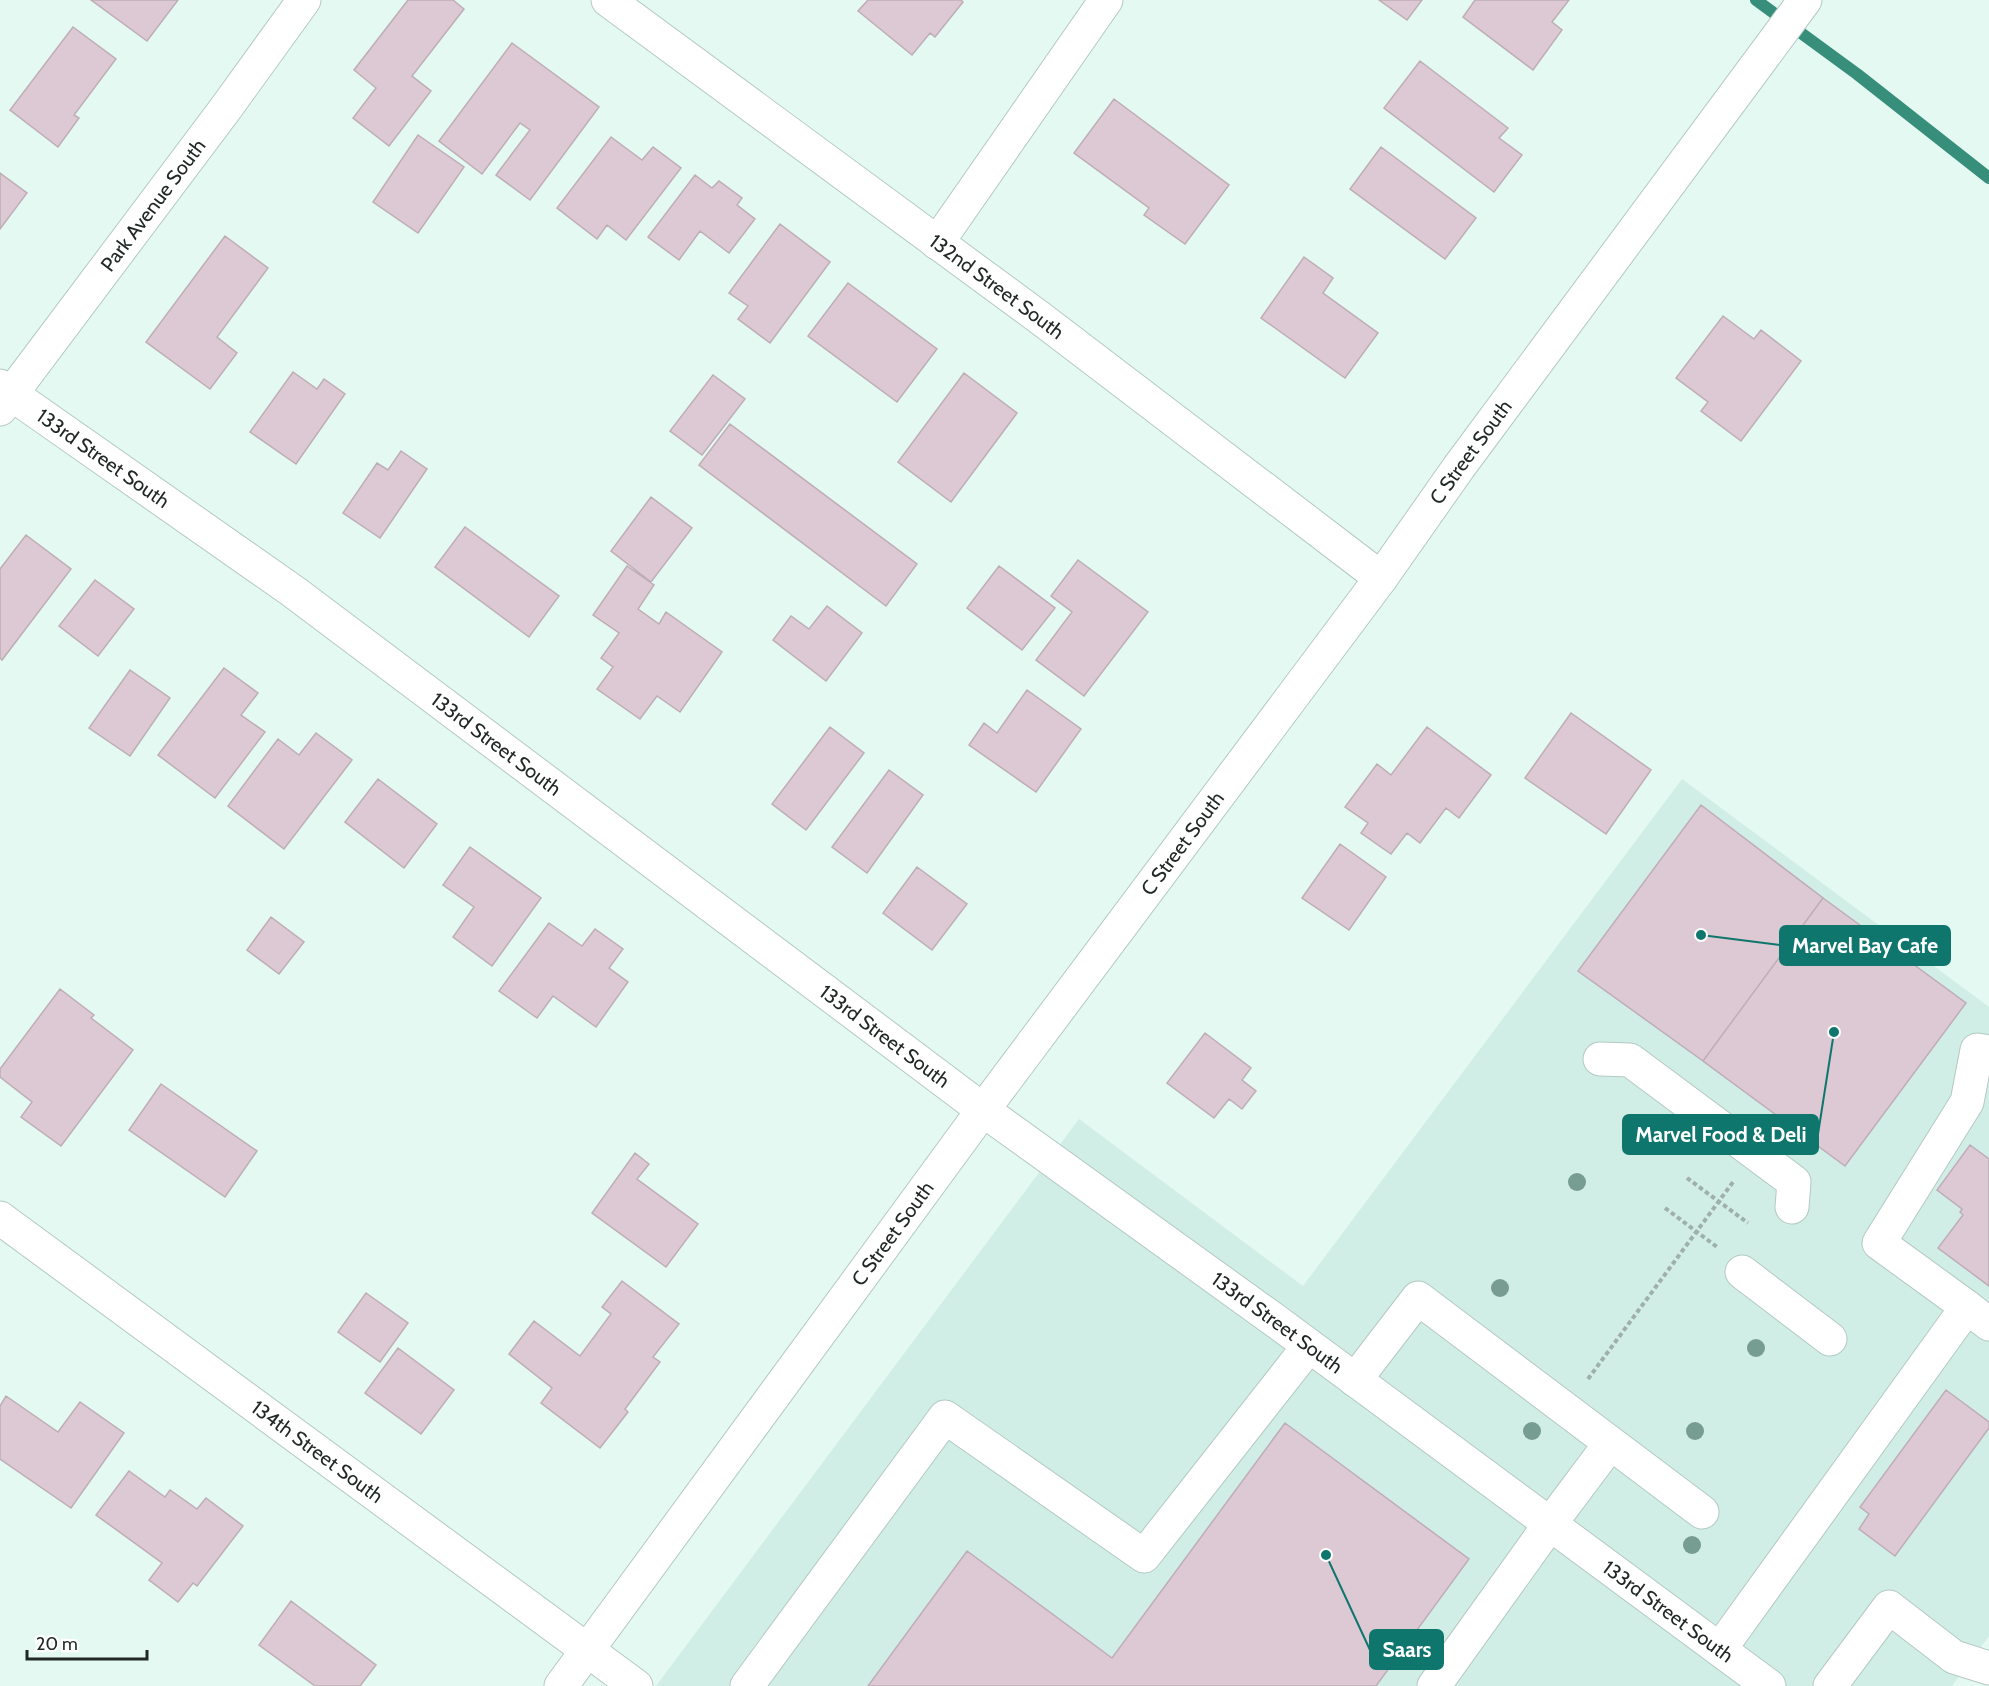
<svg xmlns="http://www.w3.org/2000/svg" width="1989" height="1686" viewBox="0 0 1989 1686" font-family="Cabin,sans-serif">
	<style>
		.built { fill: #d0eee5 }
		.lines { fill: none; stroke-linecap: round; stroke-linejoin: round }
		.stream { stroke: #378e7a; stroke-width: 12 }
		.building { fill: #dcc9d3; stroke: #bfadb6; stroke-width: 1.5 }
		.minor-casing { stroke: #b4c9c3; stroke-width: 35 }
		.path { stroke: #9fb0aa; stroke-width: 4; stroke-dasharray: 4.5 3; stroke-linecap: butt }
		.minor { stroke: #fff; stroke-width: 33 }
		.tree { fill: #779c92 }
		.labels { text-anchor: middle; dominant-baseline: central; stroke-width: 6; stroke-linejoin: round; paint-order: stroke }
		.street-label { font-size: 20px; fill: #212927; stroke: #fff }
		.leader { fill: none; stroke: #0f766e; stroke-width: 2 }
		.callout-dot { fill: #0f766e; stroke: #fff; stroke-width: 2 }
		.callout { fill: #0f766e; stroke: #0f766e; stroke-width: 2 }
		.callout-label { font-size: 21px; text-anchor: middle; font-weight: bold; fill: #fff }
	</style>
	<rect width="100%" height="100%" fill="#e3f9f2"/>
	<path class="built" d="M 1682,779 L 1989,1007 L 1989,1636 L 1952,1686 L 656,1686 L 1079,1119 L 1303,1286 Z"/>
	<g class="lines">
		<path class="stream" d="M 1756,0 L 1857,74 L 1989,178"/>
	</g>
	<path class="building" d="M 91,0 L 178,0 L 147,41 Z
		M 408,0 L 453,0 L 464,9 L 412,76 L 431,91 L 389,146 L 353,118 L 376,88 L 354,70 Z
		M 868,0 L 961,0 L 963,2 L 935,37 L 930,33 L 912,55 L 858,11 Z
		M 1379,0 L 1422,0 L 1407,20 Z
		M 1475,0 L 1569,0 L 1552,22 L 1562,30 L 1533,70 L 1463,17 Z
		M 73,27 L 116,59 L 74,115 L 79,118 L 58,147 L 10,110 Z
		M 512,43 L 599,107 L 530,200 L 496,175 L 530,130 L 520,123 L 482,174 L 439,141 Z
		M 1420,61 L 1508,128 L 1499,138 L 1522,155 L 1494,192 L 1384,108 Z
		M 1114,99 L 1229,185 L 1185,244 L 1144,215 L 1149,208 L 1074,153 Z
		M 418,135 L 464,167 L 418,233 L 373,202 Z
		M 611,137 L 642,160 L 653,147 L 681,168 L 626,240 L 607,225 L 597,239 L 557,208 Z
		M 1381,147 L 1476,218 L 1445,259 L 1350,189 Z
		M 0,173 L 27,193 L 0,229 Z
		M 695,175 L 712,188 L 719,181 L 742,198 L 737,205 L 755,219 L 729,253 L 700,231 L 679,260 L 648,237 Z
		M 780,224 L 830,262 L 770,343 L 738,319 L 748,306 L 729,293 Z
		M 225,236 L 268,268 L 217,337 L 237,353 L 210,389 L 146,342 Z
		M 1304,257 L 1333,278 L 1323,293 L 1378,333 L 1345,378 L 1261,318 Z
		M 848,283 L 937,349 L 897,402 L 808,336 Z
		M 1723,316 L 1754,339 L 1761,330 L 1801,361 L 1741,441 L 1701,411 L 1708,402 L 1676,378 Z
		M 293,372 L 317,389 L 324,379 L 345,394 L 296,464 L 250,432 Z
		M 964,373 L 1017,413 L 951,502 L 898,462 Z
		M 713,375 L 745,399 L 702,455 L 670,431 Z
		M 730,424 L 917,564 L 886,606 L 699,465 Z
		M 401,451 L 427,469 L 380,538 L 343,513 L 377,463 L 388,470 Z
		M 651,497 L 692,528 L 651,582 L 611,551 Z
		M 465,527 L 559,596 L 529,637 L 435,567 Z
		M 26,535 L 71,569 L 2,660 L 0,658 L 0,569 Z
		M 1078,560 L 1148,612 L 1084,696 L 1036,660 L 1072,612 L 1051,596 Z
		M 627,566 L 654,585 L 638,609 L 659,624 L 666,612 L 722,652 L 680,712 L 657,696 L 640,719 L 597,689 L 613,667 L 601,658 L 619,633 L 593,615 Z
		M 999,566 L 1055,608 L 1022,650 L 967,608 Z
		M 95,580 L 134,609 L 98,656 L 59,626 Z
		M 827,606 L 862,633 L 826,681 L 773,640 L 791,616 L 809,629 Z
		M 224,668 L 258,693 L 241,715 L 265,732 L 215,798 L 158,755 Z
		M 130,670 L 170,698 L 130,756 L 89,728 Z
		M 1027,690 L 1081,729 L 1036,792 L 969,745 L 984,723 L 997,733 Z
		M 1571,713 L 1651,770 L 1606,834 L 1525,778 Z
		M 830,727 L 864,753 L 806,830 L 772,804 Z
		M 1427,727 L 1491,775 L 1459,818 L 1446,808 L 1420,843 L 1407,833 L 1391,854 L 1361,833 L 1368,823 L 1345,807 L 1377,764 L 1391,775 Z
		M 316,733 L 352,760 L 284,849 L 228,806 L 278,739 L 299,755 Z
		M 889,770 L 923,795 L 867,873 L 832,847 Z
		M 378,779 L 437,824 L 404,868 L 345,822 Z
		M 1701,805 L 1823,898 L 1703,1061 L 1578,971 Z
		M 1340,844 L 1386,877 L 1349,930 L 1302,898 Z
		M 470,847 L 541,898 L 492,966 L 453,937 L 474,907 L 443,885 Z
		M 917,867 L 967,904 L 932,950 L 883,913 Z
		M 1823,898 L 1966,1003 L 1845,1166 L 1703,1061 Z
		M 271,917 L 304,942 L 279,974 L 247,950 Z
		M 549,923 L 582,946 L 595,929 L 623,949 L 609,968 L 628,982 L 596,1027 L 553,996 L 537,1018 L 499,991 Z
		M 60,989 L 94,1015 L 91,1018 L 133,1050 L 61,1146 L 21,1117 L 32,1102 L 0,1077 L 0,1069 Z
		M 1205,1033 L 1251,1068 L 1242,1080 L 1256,1091 L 1242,1109 L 1229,1099 L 1214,1118 L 1167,1083 Z
		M 161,1084 L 257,1151 L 225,1197 L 129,1130 Z
		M 1970,1145 L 1989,1159 L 1989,1286 L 1938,1248 L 1963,1215 L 1960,1212 L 1962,1209 L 1937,1190 Z
		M 635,1153 L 649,1164 L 637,1179 L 698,1224 L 666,1267 L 592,1213 Z
		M 622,1281 L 679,1324 L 653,1357 L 660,1362 L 625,1409 L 628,1412 L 600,1448 L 541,1403 L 552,1388 L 509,1354 L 534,1321 L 580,1356 L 611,1314 L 602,1307 Z
		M 366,1293 L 408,1323 L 380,1362 L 338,1332 Z
		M 398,1348 L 454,1390 L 421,1434 L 365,1393 Z
		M 1946,1390 L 1989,1422 L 1989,1428 L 1895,1556 L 1859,1529 L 1869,1514 L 1860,1507 Z
		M 6,1396 L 58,1432 L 80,1402 L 124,1433 L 71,1508 L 0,1459 L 0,1406 Z
		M 1285,1423 L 1469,1559 L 1376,1686 L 868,1686 L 967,1551 L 1112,1658 Z
		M 129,1471 L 165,1497 L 170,1490 L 197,1509 L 206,1498 L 243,1526 L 197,1586 L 193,1583 L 178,1602 L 149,1580 L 162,1563 L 96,1515 Z
		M 291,1601 L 376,1665 L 360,1686 L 315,1686 L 259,1645 Z"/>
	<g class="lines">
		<g class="minor-casing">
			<g id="minor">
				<path id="s1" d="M 608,0 L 1040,318 L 1381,578"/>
				<path d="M 937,243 L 1106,0"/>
				<path id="s2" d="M 0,386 L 294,592 L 983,1110 L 1273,1319 L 1769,1686"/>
				<path id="s3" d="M 0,409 L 226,108 L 304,0"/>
				<path d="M 1600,1059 L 1630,1060 L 1794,1182 L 1792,1207"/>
				<path id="s4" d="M 0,1218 L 636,1686"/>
				<path d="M 1742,1272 L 1830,1339"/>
				<path d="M 1967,1307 L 1879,1243 L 1967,1102 L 1977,1050 L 1989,1052"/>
				<path d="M 1355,1380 L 1418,1298 L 1702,1512"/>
				<path d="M 1720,1649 L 1967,1307 L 1989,1324"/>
				<path id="s5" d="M 561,1686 L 983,1110 L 1381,578 L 1459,467 L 1805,0"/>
				<path d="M 747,1686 L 945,1417 L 1144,1556 L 1309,1346"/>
				<path d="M 1434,1686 L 1550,1524 L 1610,1444"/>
				<path d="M 1830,1686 L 1889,1607 L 1954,1657 L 1989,1668"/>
			</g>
		</g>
		<path class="path" d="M 1687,1178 L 1748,1223
			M 1665,1208 L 1717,1247
			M 1588,1379 L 1733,1182"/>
		<use href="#minor" class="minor"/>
	</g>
	<g class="tree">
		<circle cx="1577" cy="1182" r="9"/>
		<circle cx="1500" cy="1288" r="9"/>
		<circle cx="1756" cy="1348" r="9"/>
		<circle cx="1532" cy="1431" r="9"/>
		<circle cx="1695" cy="1431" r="9"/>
		<circle cx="1692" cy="1545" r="9"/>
	</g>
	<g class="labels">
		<g class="street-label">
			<text stroke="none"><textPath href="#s3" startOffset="255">Park Avenue South</textPath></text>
			<text stroke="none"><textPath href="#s1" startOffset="483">132nd Street South</textPath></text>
			<text stroke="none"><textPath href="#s5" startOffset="1533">C Street South</textPath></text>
			<text stroke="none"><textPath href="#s2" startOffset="126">133rd Street South</textPath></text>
			<text stroke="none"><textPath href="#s2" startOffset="612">133rd Street South</textPath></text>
			<text stroke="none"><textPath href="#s5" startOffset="1047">C Street South</textPath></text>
			<text stroke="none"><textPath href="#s2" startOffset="1098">133rd Street South</textPath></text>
			<text stroke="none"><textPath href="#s5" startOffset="561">C Street South</textPath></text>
			<text stroke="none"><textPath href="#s2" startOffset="1584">133rd Street South</textPath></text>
			<text stroke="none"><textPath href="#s4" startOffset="394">134th Street South</textPath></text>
			<text stroke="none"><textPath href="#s2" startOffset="2070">133rd Street South</textPath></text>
		</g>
	</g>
	<path class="leader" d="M1701 935L1780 945M1834 1032L1818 1134M1326 1555L1370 1650"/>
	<g class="callout-dot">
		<circle cx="1701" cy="935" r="6"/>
		<circle cx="1834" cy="1032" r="6"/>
		<circle cx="1326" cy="1555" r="6"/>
	</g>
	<g class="callout">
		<rect x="1780" y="926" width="170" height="39" rx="6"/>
		<rect x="1623" y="1115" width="195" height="39" rx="6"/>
		<rect x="1370" y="1630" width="73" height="39" rx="6"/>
	</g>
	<g class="callout-label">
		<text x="1865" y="953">Marvel Bay Cafe</text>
		<text x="1721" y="1142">Marvel Food &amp; Deli</text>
		<text x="1407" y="1657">Saars</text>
	</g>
	<path d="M27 1650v9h120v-9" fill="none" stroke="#212927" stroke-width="3"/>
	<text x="36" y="1650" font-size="18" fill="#212927" stroke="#ffffff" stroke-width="4.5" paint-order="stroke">20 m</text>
</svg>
